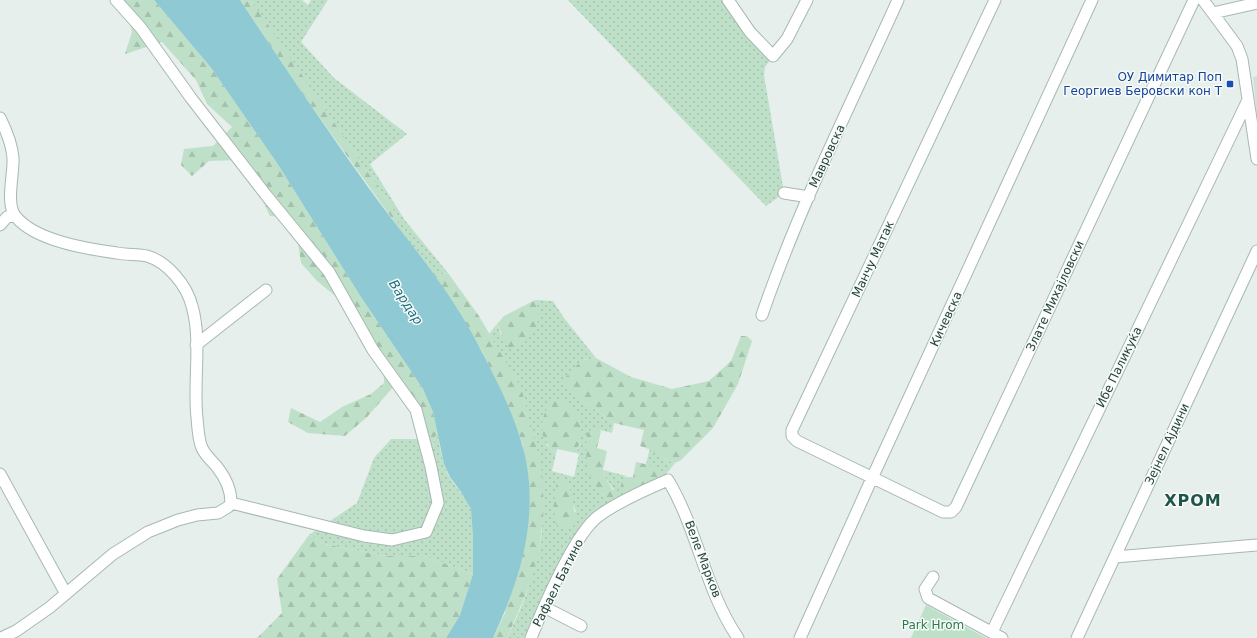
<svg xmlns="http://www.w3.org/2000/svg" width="1257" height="638" viewBox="0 0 1257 638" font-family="'DejaVu Sans',sans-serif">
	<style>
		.built { fill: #d4dfda }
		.grass { fill: url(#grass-dots); fill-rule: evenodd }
		.forest { fill: url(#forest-firs) }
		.park { fill: #bfe0c8 }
		.water { fill: #8ec9d4 }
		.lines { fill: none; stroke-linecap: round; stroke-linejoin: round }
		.street-casing { stroke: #a8b8b2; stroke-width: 13 }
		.street { stroke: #fff; stroke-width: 11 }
		.transit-dot { fill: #1a4fb4; stroke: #f7fbf9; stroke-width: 1.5 }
		.labels { text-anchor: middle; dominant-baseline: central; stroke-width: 3; stroke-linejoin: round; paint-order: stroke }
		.transit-label { font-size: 12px; fill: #164399; stroke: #f7fbf9; text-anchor: end }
		.street-label { font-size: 12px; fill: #24423a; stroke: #f7fbf9 }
		.park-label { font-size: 12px; fill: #2d7a4b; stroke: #f7fbf9 }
		.water-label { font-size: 13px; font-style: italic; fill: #1c6f80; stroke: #f7fbf9 }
		.district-label { font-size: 16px; font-weight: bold; letter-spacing: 1px; fill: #1f5548; stroke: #f7fbf9 }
	</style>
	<defs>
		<pattern id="grass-dots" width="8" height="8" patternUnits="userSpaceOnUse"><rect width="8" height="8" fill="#bfe0c8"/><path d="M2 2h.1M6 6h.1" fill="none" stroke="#a4c1ad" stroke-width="1.8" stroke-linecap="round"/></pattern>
		<pattern id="forest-firs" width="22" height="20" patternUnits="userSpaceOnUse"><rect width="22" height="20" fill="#bfe0c8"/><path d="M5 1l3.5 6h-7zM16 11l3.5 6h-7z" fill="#a4c1ad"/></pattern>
	</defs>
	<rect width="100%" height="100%" fill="#e6efeb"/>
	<path class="built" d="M 1257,76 L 1257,117 L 1253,77 Z"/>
	<path class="grass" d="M 250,0 L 302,0 L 308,5 L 311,0 L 328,0 L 301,42 L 334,78 L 407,134 L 370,164 L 404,219 L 448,273 L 434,276 L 398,227 L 398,217 Z
		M 568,0 L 728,0 L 773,56 L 765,67 L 764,75 L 784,193 L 766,206 Z
		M 535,300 L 553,301 L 564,318 L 596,358 L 582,360 L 581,400 L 614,423 L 612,433 L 593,428 C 587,458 583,468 602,495 L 614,490 L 605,477 L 603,470 L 627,476 L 624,477 L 625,497 L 588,527 L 531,638 L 507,638 C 524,604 537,570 542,532 L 516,380 L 489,334 L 497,324 L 501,335 L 538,310 ZM 546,444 L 580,444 L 576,453 L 579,454 L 574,477 L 552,471 L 556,454 ZM 569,483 L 571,498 L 576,512 L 555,520 Z
		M 437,431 C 440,446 442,462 449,476 C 455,487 467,497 471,510 C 476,529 473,554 473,574 L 425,556 L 386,556 L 324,544 L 309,535 L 357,503 L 374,458 L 391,439 L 419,439 L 429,461 Z
		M 650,448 L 667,460 L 675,463 L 662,479 L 646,464 Z"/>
	<path class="forest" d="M 125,0 L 154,0 L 212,69 L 277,163 L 361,297 L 423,389 L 433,412 L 437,431 L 429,461 L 419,456 C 419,429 411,406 395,385 L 367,417 L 345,436 L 308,433 L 288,422 L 291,408 L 320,422 L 342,407 L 371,394 L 384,383 L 383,354 L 360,322 L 339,299 L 317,281 L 301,263 L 298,243 L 292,218 L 270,216 L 251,177 L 238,160 L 209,161 L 192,176 L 181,165 L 184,149 L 213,146 L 232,127 L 207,104 L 196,80 L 162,42 L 125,54 L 132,32 Z
		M 240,0 L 250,0 L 262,16 L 398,217 L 398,227 L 309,103 Z
		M 448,273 L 479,316 L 521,388 L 541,463 L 544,507 L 539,553 L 531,582 L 507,638 L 493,638 L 505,613 L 523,445 L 507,405 L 482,351 L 452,301 L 434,276 Z
		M 535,300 C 537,306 540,314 538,321 C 536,333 521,347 509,349 L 497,324 L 504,316 Z
		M 741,336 L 747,336 L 752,341 L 738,384 L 713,428 L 681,460 L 675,463 C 662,459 653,449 640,446 L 644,430 L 614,423 L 581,400 L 562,381 L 582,360 L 596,358 L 631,377 L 672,389 L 709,381 L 731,361 Z
		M 553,398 C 582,403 587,428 576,453 L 557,449 L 556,454 C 536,435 539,420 553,398 Z
		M 593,428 L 598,428 L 601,431 L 597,448 L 607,451 L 603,470 L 605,477 L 618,499 L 613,502 C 588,492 584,457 587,433 Z
		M 636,462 C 649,465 658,465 662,479 L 625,497 C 619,489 620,486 624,477 L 633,477 Z
		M 563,480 L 569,483 C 571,498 576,510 575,525 L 569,529 L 558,529 C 552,513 554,497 557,481 Z
		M 309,535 L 324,544 L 386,556 L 425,556 L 473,574 L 460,615 L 446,638 L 257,638 L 282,613 L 277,579 Z"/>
	<path class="park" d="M 926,605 L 986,638 L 911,638 Z"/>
	<path class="water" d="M 154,0 L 240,0 C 282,63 324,126 368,187 C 396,226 427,262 453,302 C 472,331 487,361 502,392 C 515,421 527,451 529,483 C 533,539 516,588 493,638 L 446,638 L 460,615 L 473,574 L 473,535 L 471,509 L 461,492 L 450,477 L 444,464 L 433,412 L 423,389 L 361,297 L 277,163 L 212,69 Z"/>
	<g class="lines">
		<g class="street-casing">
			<path id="street" d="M 116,0 L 141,28 L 191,98 L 266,195 L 329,272 L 373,350 L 416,410 L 431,467 L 438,503 L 426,532 L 392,540 L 364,536 L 231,503
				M 728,0 L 750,32 L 773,56 L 787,39 L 807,0
				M 995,0 L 792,430 L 792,436 L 797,441 L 943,512 L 951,512 L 956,507 L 1194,0
				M 1203,0 L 1237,46 L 1242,59 L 1257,159
				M 1213,13 L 1257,3
				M 0,118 C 6,130 12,144 13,158 C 14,174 5,205 16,217 C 36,241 88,249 117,253 C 127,255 138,254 147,256 C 168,262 187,286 192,306 C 202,340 193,383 197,418 C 198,427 198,439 202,448 C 205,455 212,461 217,467 C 225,477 231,490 231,503 L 228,507 L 218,513 L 197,515 L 178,520 L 148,532 L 113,554 L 49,608 L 16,631 L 1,638
				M 784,193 L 809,197
				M 0,225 L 7,217 L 14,216
				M 762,315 C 799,207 851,104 898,0
				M 196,345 L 266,290
				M 0,474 L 66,594
				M 1115,557 L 1257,545
				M 933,577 L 925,589 L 928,598 L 1002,638
				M 544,607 L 581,626
				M 992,632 L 1247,102
				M 531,638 C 543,608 572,540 595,519 C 611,505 647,489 668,480 C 698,530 705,590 738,638
				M 800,638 L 873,476 L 1092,0
				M 1077,638 L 1257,251"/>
		</g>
		<use href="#street" class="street"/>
	</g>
	<rect class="transit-dot" x="1226" y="80" width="8" height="8" rx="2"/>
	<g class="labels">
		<g class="transit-label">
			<text x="1222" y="77">ОУ Димитар Поп<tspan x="1222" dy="14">Георгиев Беровски кон Т</tspan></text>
		</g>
		<g class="street-label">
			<text transform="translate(827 156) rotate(-65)">Мавровска</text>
			<text transform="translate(873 259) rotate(-65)">Манчу Матак</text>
			<text transform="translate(1055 296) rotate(-65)">Злате Михајловски</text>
			<text transform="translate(946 319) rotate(-65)">Кичевска</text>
			<text transform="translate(1119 367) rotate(-64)">Ибе Паликуќа</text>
			<text transform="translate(1167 444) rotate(-65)">Зејнел Ајдини</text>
			<text transform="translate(703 559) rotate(69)">Веле Марков</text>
			<text transform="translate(558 583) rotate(-63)">Рафаел Батино</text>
		</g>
		<g class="park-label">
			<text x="933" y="625">Park Hrom</text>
		</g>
		<g class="water-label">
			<text transform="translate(406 302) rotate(57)">Вардар</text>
		</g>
		<g class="district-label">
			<text x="1193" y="500">ХРОМ</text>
		</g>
	</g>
</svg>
